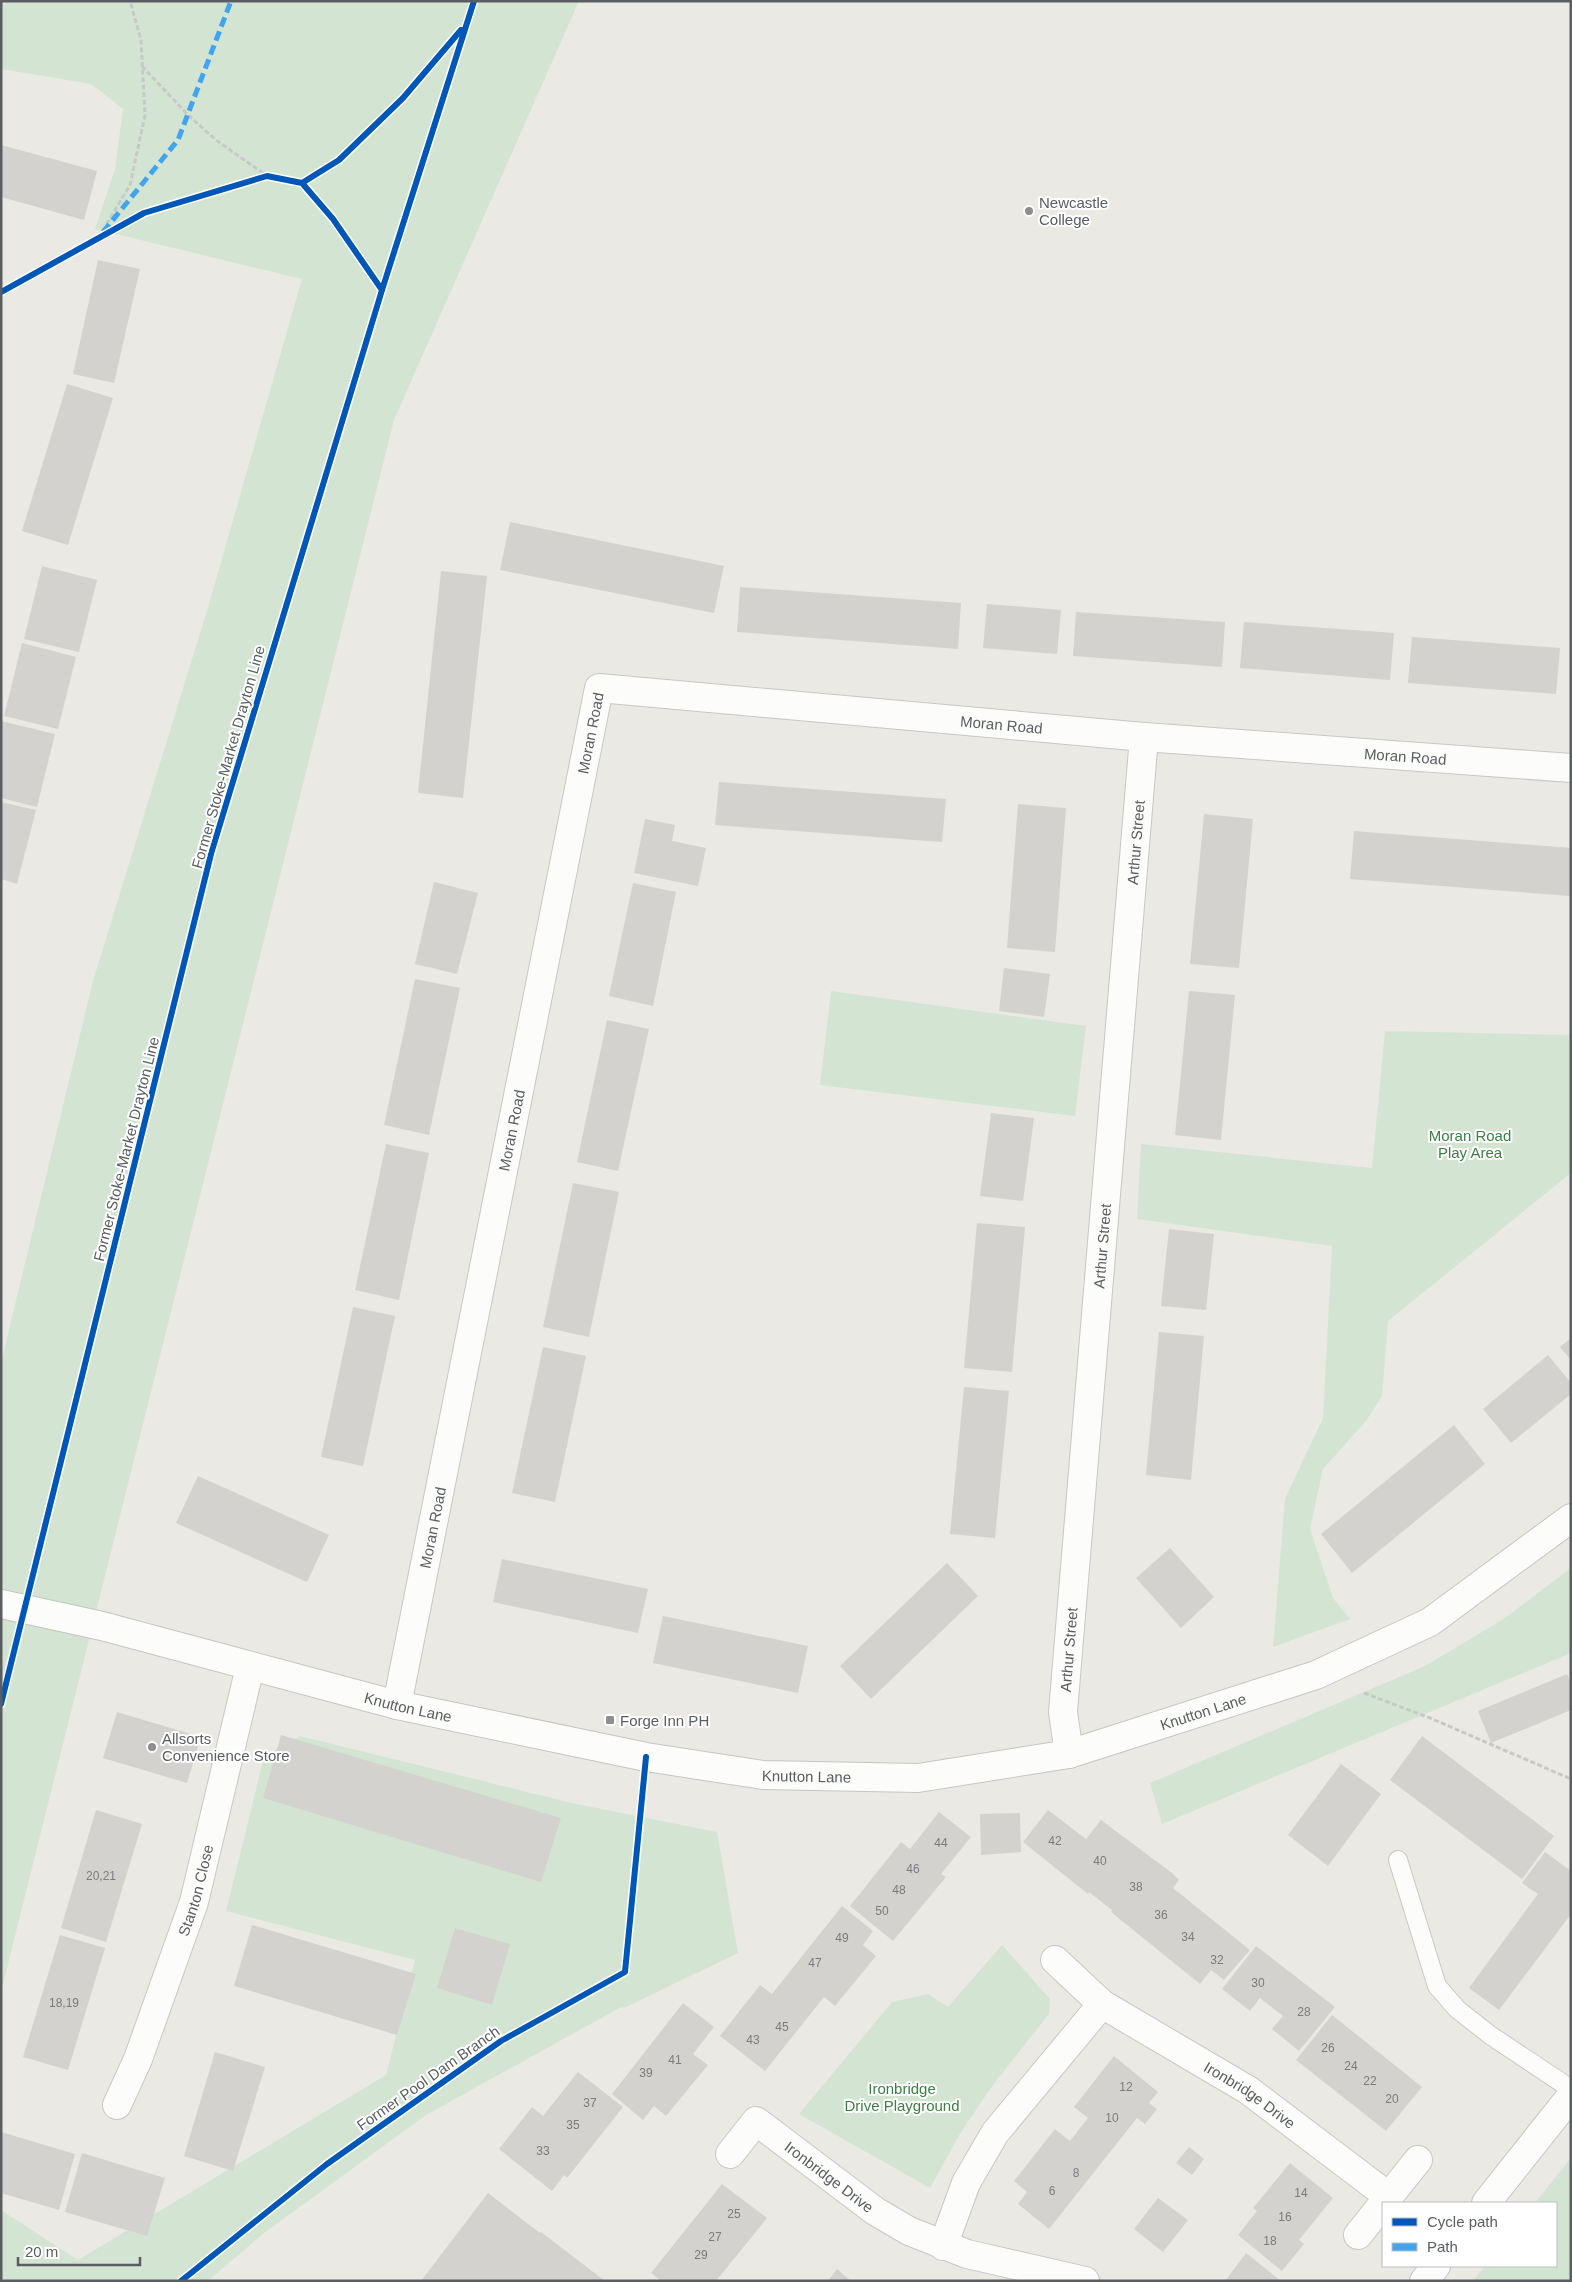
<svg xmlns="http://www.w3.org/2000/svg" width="1572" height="2282" viewBox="0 0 1572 2282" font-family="Helvetica,sans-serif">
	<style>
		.green { fill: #d3e5d2 }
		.building { fill: #d3d2cf }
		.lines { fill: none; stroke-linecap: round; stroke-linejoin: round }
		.lane-casing { stroke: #c7c7c6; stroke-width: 20 }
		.street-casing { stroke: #c7c7c6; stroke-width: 30 }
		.secondary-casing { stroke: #c5c6c4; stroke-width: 30 }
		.path { stroke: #c5cac7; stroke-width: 3; stroke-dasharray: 5 2.5; stroke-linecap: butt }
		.lane { stroke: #fcfcfb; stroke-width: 18 }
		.street { stroke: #fcfcfb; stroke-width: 28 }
		.secondary { stroke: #fcfcfb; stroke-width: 28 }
		.quiet { stroke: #40a5ee; stroke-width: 5; stroke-dasharray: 10 5; stroke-linecap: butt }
		.cycleway-casing { stroke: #fff; stroke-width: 9 }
		.cycleway { stroke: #0057b8; stroke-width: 6 }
		.poi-dot { fill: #8c8e8f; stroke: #fff; stroke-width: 2 }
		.labels { text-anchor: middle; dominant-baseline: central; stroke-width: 4; stroke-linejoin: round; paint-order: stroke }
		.number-label { font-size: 12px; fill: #797b7d }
		.poi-label { font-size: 15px; fill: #5a5d61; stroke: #fff; text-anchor: start }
		.street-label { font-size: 15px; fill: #5a5d61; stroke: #fff }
		.park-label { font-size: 15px; fill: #3c7e43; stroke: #fff }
	</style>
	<rect width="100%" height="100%" fill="#eae9e4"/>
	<path class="green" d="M 1,1 L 579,1 L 394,420 L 1,1992 L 1,1363 L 93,981 L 209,604 L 302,279 L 95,229 L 115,169 L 123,109 L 91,84 L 1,69 Z
		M 831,991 L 1086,1026 L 1075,1116 L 820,1085 Z
		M 1385,1031 L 1571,1035 L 1571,1173 L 1388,1321 L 1382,1396 L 1366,1421 L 1323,1469 L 1310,1529 L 1333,1598 L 1350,1619 L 1273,1647 L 1285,1499 L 1323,1418 L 1332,1246 L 1137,1219 L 1141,1144 L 1372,1168 Z
		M 1571,1568 L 1571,1653 L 1162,1824 L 1150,1783 L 1425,1666 L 1502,1620 Z
		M 300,1736 L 572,1803 L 717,1832 L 738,1953 L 624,2008 L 623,2006 L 426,2115 L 264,2233 L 208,2281 L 1,2281 L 1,2210 L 78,2260 L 386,2075 L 415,1960 L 226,1911 L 264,1757 Z
		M 1002,1945 L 1050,1999 L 1049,2014 L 993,2085 L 961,2132 L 930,2188 L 799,2114 L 892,2002 L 928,1994 L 948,2007 Z
		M 1571,2158 L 1571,2281 L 1473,2281 L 1485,2266 L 1556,2266 L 1556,2203 L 1535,2203 Z"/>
	<path class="building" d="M 1,145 L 97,171 L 84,220 L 1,197 Z
		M 98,260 L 140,269 L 114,383 L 73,374 Z
		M 67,384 L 113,398 L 68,545 L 22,531 Z
		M 510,522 L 724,566 L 714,613 L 500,570 Z
		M 42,566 L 97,580 L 79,652 L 24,639 Z
		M 441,571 L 487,576 L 463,798 L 418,793 Z
		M 740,587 L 961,603 L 958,649 L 737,632 Z
		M 987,604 L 1061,610 L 1057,654 L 983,648 Z
		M 1076,612 L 1225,622 L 1222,667 L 1073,656 Z
		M 1244,622 L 1394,633 L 1390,680 L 1240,668 Z
		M 1412,637 L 1560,648 L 1556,694 L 1408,683 Z
		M 22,643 L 76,657 L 58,729 L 4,716 Z
		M 1,721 L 55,734 L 37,807 L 1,798 Z
		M 719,782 L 946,799 L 942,842 L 715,825 Z
		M 1,802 L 36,810 L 17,884 L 1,879 Z
		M 1018,804 L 1066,808 L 1055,952 L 1007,948 Z
		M 1204,814 L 1253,819 L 1239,968 L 1190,964 Z
		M 645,819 L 675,825 L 672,841 L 706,848 L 698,886 L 634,873 Z
		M 1354,831 L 1571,848 L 1571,896 L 1350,879 Z
		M 434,882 L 478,893 L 457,974 L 415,964 Z
		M 633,883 L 676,892 L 653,1006 L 609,996 Z
		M 1004,968 L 1050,974 L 1044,1017 L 999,1011 Z
		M 415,979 L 460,988 L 429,1135 L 384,1125 Z
		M 1189,991 L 1235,995 L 1221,1140 L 1175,1135 Z
		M 607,1020 L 649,1029 L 618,1171 L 577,1162 Z
		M 991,1113 L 1034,1118 L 1023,1201 L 980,1196 Z
		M 386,1144 L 429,1153 L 399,1300 L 355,1290 Z
		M 573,1183 L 619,1192 L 589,1337 L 543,1327 Z
		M 977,1223 L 1025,1227 L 1012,1372 L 964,1368 Z
		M 1169,1229 L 1214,1234 L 1206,1310 L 1161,1306 Z
		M 353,1307 L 395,1316 L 363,1466 L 321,1457 Z
		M 1159,1332 L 1204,1336 L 1191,1480 L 1146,1475 Z
		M 1571,1338 L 1571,1360 L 1560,1347 Z
		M 543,1347 L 586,1356 L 555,1502 L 512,1493 Z
		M 1548,1355 L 1571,1383 L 1571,1394 L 1511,1443 L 1483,1409 Z
		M 964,1387 L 1009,1391 L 995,1538 L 950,1534 Z
		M 1454,1425 L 1485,1464 L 1352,1573 L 1321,1534 Z
		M 198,1476 L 329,1535 L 307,1582 L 176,1523 Z
		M 1170,1548 L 1214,1597 L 1181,1628 L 1136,1578 Z
		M 502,1559 L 648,1589 L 638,1633 L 493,1602 Z
		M 947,1563 L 978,1596 L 871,1699 L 840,1666 Z
		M 663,1616 L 808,1646 L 798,1693 L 653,1663 Z
		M 1567,1674 L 1571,1684 L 1571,1710 L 1491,1743 L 1478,1711 Z
		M 117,1712 L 201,1737 L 187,1783 L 103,1758 Z
		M 281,1735 L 561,1818 L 541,1882 L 263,1798 Z
		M 1422,1736 L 1554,1836 L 1522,1879 L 1390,1780 Z
		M 1341,1764 L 1381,1794 L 1328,1866 L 1288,1835 Z
		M 96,1810 L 142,1824 L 106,1942 L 61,1928 Z
		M 1048,1810 L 1086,1839 L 1101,1820 L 1172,1873 L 1179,1880 L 1173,1888 L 1250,1950 L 1224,1980 L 1211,1970 L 1200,1984 L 1111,1912 L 1112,1910 L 1089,1892 L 1088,1894 L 1023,1842 Z
		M 939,1812 L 971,1837 L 941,1874 L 946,1877 L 893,1941 L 850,1906 L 901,1842 L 910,1849 Z
		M 1020,1813 L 1021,1852 L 981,1855 L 980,1814 Z
		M 1545,1852 L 1571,1871 L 1571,1914 L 1499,2010 L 1469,1988 L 1538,1894 L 1522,1883 Z
		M 842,1906 L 873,1931 L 863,1945 L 876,1956 L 835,2006 L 824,1997 L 765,2071 L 720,2036 L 760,1985 L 772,1994 Z
		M 252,1925 L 416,1974 L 397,2035 L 234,1986 Z
		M 455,1928 L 510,1944 L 492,2005 L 437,1988 Z
		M 60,1935 L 105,1948 L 68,2070 L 23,2057 Z
		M 1256,1946 L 1335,2007 L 1299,2051 L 1272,2029 L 1283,2016 L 1260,1998 L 1250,2011 L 1222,1989 Z
		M 683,2003 L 714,2027 L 693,2054 L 708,2065 L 666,2116 L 654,2106 L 643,2120 L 612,2094 Z
		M 1332,2015 L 1422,2087 L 1386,2131 L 1296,2060 Z
		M 215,2052 L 265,2067 L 233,2171 L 184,2156 Z
		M 1114,2056 L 1158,2092 L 1149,2103 L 1157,2109 L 1145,2124 L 1137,2118 L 1049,2229 L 1018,2204 L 1027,2192 L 1014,2181 L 1055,2129 L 1070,2141 L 1088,2118 L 1074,2107 Z
		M 578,2072 L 623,2107 L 567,2178 L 564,2175 L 552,2191 L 499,2149 L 532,2107 L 543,2116 Z
		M 1,2132 L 75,2154 L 59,2210 L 1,2193 Z
		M 1189,2147 L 1204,2159 L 1192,2175 L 1176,2163 Z
		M 82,2153 L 165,2178 L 147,2236 L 65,2212 Z
		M 1290,2163 L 1333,2198 L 1299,2240 L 1304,2244 L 1282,2271 L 1238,2235 L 1257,2211 L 1253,2208 Z
		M 722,2184 L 767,2218 L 716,2281 L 661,2281 L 651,2273 Z
		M 488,2193 L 540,2233 L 541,2232 L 605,2281 L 421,2281 Z
		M 1158,2198 L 1188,2220 L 1163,2252 L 1134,2229 Z
		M 1246,2253 L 1281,2281 L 1225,2281 Z
		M 837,2269 L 851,2281 L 828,2281 Z"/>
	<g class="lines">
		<g class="lane-casing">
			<path id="lane" d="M 1398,1860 L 1437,1986 L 1457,2009 L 1490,2035 L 1571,2089"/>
		</g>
		<g class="street-casing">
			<g id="street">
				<path id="s1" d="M 397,1705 L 599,688 L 1144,737 L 1571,768"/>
				<path id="s2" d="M 1069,1754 L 1063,1712 L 1144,737"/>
				<path id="s3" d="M 1055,1960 L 1102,2004 L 1248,2090 L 1388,2196"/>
				<path id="s4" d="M 117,2105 L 138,2059 L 194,1902 L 250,1667"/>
				<path id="s5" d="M 730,2154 L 756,2121 L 875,2211 L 909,2231 L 967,2254 L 1085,2281"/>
				<path d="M 1358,2235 L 1418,2160"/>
				<path d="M 943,2246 L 966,2183 L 995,2133 L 1102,2004"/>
			</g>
		</g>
		<g class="secondary-casing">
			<g id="secondary">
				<path id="s6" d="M 1,1604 L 102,1626 L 397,1705 L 646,1757 L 763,1775 L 918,1778 L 1069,1754 L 1316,1675 L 1430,1622 L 1571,1518"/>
				<path d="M 1486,2203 L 1571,2096"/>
				<path d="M 1424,2281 L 1436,2266"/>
			</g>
		</g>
		<path class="path" d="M 142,66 L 188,115 L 216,140 L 267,176
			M 99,237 L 130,185 L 145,115 L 141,40 L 130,1
			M 1364,1693 L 1430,1718 L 1571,1779"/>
		<use href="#lane" class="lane"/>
		<use href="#street" class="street"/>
		<use href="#secondary" class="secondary"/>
		<path class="quiet" d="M 103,232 L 178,140 L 231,1"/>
		<g class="cycleway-casing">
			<path id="cycleway" d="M 302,183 L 339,160 L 403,98 L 461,30
				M 1,292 L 144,213 L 267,176 L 302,183 L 333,219 L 382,290
				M 1,1704 L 211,854 L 382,290 L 474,1
				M 181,2281 L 327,2164 L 501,2041 L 625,1972 L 646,1757"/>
		</g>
		<use href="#cycleway" class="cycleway"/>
	</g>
	<g class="poi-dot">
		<circle cx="1029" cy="211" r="5"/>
		<rect x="605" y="1715" width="10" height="10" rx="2.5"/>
		<circle cx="152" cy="1747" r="5"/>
	</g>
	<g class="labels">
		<g class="number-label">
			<text x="1055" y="1841">42</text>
			<text x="941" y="1843">44</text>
			<text x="1100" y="1861">40</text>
			<text x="913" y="1869">46</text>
			<text x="101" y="1876">20,21</text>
			<text x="1136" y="1887">38</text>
			<text x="899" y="1890">48</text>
			<text x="882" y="1911">50</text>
			<text x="1161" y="1915">36</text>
			<text x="1188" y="1937">34</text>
			<text x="842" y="1938">49</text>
			<text x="1217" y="1960">32</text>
			<text x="815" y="1963">47</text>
			<text x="1258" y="1983">30</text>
			<text x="64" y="2003">18,19</text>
			<text x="1304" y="2012">28</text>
			<text x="782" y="2027">45</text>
			<text x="753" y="2040">43</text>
			<text x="1328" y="2048">26</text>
			<text x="675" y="2060">41</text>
			<text x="1351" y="2066">24</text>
			<text x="646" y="2073">39</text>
			<text x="1370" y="2081">22</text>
			<text x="1126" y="2087">12</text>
			<text x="1392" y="2099">20</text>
			<text x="590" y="2103">37</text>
			<text x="1112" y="2118">10</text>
			<text x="573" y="2125">35</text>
			<text x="543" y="2151">33</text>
			<text x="1076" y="2173">8</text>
			<text x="1052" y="2191">6</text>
			<text x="1301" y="2193">14</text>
			<text x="734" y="2214">25</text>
			<text x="1285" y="2217">16</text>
			<text x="715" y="2237">27</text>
			<text x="1270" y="2241">18</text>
			<text x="701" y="2255">29</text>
		</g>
		<g class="poi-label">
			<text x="1039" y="202">Newcastle<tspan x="1039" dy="17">College</tspan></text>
			<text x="620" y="1720">Forge Inn PH</text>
			<text x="162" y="1738">Allsorts<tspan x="162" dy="17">Convenience Store</tspan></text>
		</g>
		<g class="street-label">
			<text stroke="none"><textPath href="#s1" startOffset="1441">Moran Road</textPath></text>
			<text stroke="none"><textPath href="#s1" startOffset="991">Moran Road</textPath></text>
			<text stroke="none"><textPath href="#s1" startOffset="1846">Moran Road</textPath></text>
			<text transform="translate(228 757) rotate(-74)">Former Stoke-Market Drayton Line</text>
			<text stroke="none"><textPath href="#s2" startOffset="915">Arthur Street</textPath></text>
			<text stroke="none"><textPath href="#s1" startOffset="586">Moran Road</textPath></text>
			<text transform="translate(126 1149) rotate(-76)">Former Stoke-Market Drayton Line</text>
			<text stroke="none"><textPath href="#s2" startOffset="510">Arthur Street</textPath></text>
			<text stroke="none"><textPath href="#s1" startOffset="181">Moran Road</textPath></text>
			<text stroke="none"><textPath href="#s2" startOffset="105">Arthur Street</textPath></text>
			<text stroke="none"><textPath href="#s6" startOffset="420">Knutton Lane</textPath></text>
			<text stroke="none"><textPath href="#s6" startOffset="1230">Knutton Lane</textPath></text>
			<text stroke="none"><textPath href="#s6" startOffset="825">Knutton Lane</textPath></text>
			<text stroke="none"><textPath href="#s4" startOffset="229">Stanton Close</textPath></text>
			<text transform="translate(428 2078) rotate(-35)">Former Pool Dam Branch</text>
			<text stroke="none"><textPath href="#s3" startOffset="238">Ironbridge Drive</textPath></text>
			<text stroke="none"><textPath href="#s5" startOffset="134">Ironbridge Drive</textPath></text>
		</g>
		<g class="park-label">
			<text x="1470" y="1135">Moran Road<tspan x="1470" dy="17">Play Area</tspan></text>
			<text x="902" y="2088">Ironbridge<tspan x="902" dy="17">Drive Playground</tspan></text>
		</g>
	</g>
	<rect width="1572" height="2282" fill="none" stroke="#5a5d61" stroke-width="5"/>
	<rect x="1382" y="2202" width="175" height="65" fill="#ffffff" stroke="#bdbec0"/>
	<rect x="1392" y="2218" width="25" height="8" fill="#0057b8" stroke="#bdbec0"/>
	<text x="1427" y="2227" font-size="15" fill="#5a5d61">Cycle path</text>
	<rect x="1392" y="2243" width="25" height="8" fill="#40a5ee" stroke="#bdbec0"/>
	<text x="1427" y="2252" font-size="15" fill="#5a5d61">Path</text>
	<path d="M18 2257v8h122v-8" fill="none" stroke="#5a5d61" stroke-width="2.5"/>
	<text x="25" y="2257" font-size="15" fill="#5a5d61" stroke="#ffffff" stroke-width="4" paint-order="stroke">20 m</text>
</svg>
